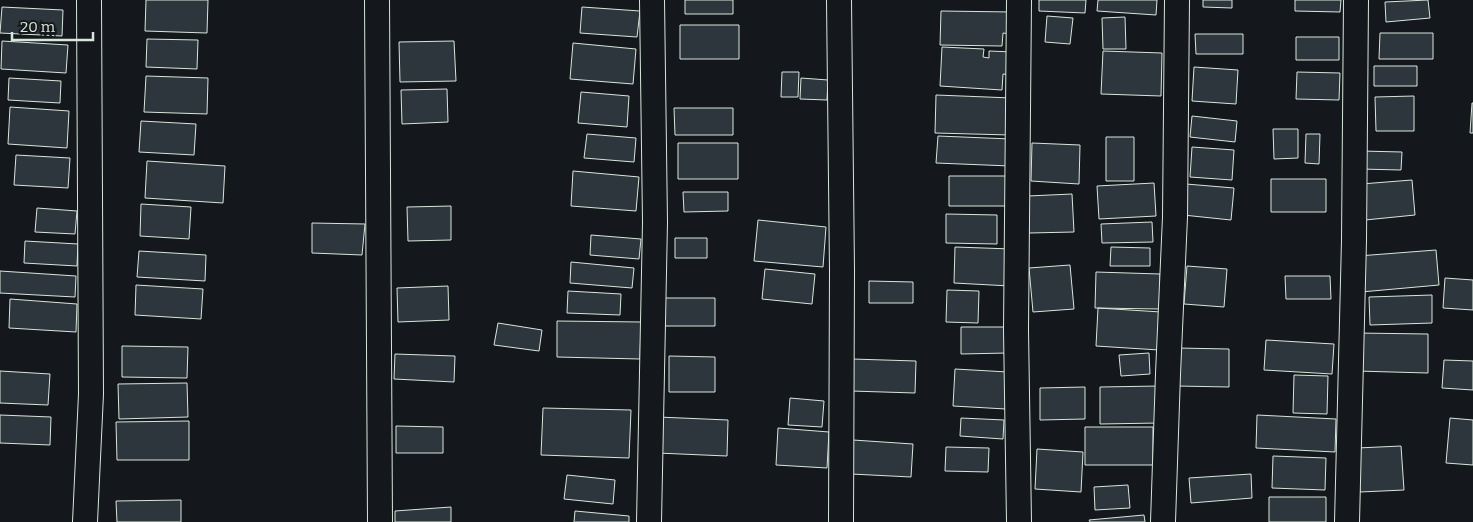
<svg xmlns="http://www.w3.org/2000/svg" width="1473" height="522" viewBox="0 0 1473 522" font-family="Bitter,serif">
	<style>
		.building { fill: #2c363c; stroke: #d8e6dc }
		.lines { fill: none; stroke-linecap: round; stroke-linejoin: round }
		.street-casing { stroke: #d8e6dc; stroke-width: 26 }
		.street { stroke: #14181c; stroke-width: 24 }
	</style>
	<rect width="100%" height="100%" fill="#14181c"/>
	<path class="building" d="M 146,0 L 208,0 L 207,33 L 145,31 Z
		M 685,0 L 733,0 L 733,14 L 685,14 Z
		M 1039,0 L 1086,0 L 1085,13 L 1039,11 Z
		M 1098,0 L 1157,0 L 1156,15 L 1097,11 Z
		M 1203,0 L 1232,0 L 1232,8 L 1203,7 Z
		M 1295,0 L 1341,0 L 1340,12 L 1295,11 Z
		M 1428,0 L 1430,18 L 1386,22 L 1385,2 Z
		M 2,7 L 63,10 L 62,36 L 0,33 Z
		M 582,7 L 640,11 L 637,37 L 580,33 Z
		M 941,11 L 1012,12 L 1011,34 L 1003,33 L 1002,46 L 940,45 Z
		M 1047,16 L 1073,18 L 1070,44 L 1045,42 Z
		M 1125,17 L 1126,49 L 1103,49 L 1102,18 Z
		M 680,25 L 739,25 L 739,59 L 680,59 Z
		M 1380,33 L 1433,33 L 1433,59 L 1379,59 Z
		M 1195,34 L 1243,34 L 1243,54 L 1196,54 Z
		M 1296,37 L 1339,37 L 1339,60 L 1296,60 Z
		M 147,39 L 198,40 L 197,69 L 146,67 Z
		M 2,41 L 68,45 L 66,73 L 1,69 Z
		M 454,41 L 456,81 L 400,82 L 399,42 Z
		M 573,43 L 636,49 L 633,84 L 570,79 Z
		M 942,47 L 984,49 L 983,57 L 989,58 L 989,51 L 1013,52 L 1012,75 L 1003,74 L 1002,90 L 940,86 Z
		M 1103,51 L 1162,53 L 1161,96 L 1101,94 Z
		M 1374,66 L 1417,66 L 1417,86 L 1374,86 Z
		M 1194,67 L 1238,70 L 1236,104 L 1192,101 Z
		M 782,72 L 799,72 L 798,97 L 781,97 Z
		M 1297,72 L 1340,73 L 1339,100 L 1296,99 Z
		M 146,76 L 208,78 L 207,114 L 144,112 Z
		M 9,78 L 61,81 L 60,103 L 8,100 Z
		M 801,78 L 828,80 L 827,100 L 800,99 Z
		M 447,89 L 448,122 L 402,124 L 401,90 Z
		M 581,92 L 629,96 L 627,127 L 578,123 Z
		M 936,95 L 1012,98 L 1010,135 L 935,133 Z
		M 1414,96 L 1414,131 L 1376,131 L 1375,97 Z
		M 1472,103 L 1473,103 L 1473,133 L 1470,133 Z
		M 10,107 L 69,111 L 67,148 L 8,144 Z
		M 674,108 L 733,108 L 733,135 L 675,135 Z
		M 1192,116 L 1237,121 L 1235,142 L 1190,137 Z
		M 141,121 L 196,124 L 194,155 L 139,152 Z
		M 1273,129 L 1298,129 L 1298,158 L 1274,159 Z
		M 587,134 L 636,138 L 634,162 L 584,158 Z
		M 1306,134 L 1320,134 L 1319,164 L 1305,163 Z
		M 938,136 L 1011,139 L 1010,166 L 936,163 Z
		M 1106,137 L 1134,137 L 1134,181 L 1106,181 Z
		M 678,143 L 738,143 L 738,179 L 678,179 Z
		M 1032,143 L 1080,145 L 1079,184 L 1031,181 Z
		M 1192,147 L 1234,150 L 1232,180 L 1190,177 Z
		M 1361,151 L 1402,152 L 1401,170 L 1360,169 Z
		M 16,155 L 70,158 L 68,188 L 14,185 Z
		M 147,161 L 225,166 L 223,203 L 145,198 Z
		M 573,171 L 639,177 L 636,211 L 571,206 Z
		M 949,176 L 1008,176 L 1008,206 L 949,206 Z
		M 1271,179 L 1326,179 L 1326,212 L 1271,212 Z
		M 1412,180 L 1415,215 L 1365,220 L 1361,184 Z
		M 1154,183 L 1156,216 L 1099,219 L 1097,186 Z
		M 1186,184 L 1234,188 L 1231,220 L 1183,215 Z
		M 683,192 L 728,192 L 728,211 L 684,212 Z
		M 1072,194 L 1074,232 L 1029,233 L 1028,196 Z
		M 141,204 L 191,207 L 189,239 L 140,236 Z
		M 451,206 L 451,240 L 408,241 L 407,207 Z
		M 37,208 L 77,211 L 75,234 L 35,232 Z
		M 946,214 L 997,215 L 997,244 L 946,243 Z
		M 758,220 L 826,227 L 823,267 L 754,261 Z
		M 1152,222 L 1153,242 L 1102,243 L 1101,224 Z
		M 312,223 L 365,224 L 362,255 L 312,253 Z
		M 591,235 L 641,239 L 639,259 L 590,255 Z
		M 675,238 L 707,238 L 707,258 L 675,258 Z
		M 25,241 L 78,244 L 77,266 L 24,263 Z
		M 955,247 L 1012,249 L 1010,286 L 954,283 Z
		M 1111,247 L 1150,248 L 1150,266 L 1110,266 Z
		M 1436,250 L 1439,285 L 1361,292 L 1358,256 Z
		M 139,251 L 206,255 L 205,281 L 137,277 Z
		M 571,262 L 634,268 L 632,288 L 570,283 Z
		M 1070,265 L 1074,309 L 1033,312 L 1029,268 Z
		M 1187,266 L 1227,269 L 1224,307 L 1184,304 Z
		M 765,269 L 815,274 L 812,304 L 762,299 Z
		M 0,271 L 76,276 L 75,297 L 0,293 Z
		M 1096,272 L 1160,274 L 1160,309 L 1095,308 Z
		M 1285,276 L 1330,276 L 1331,299 L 1286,299 Z
		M 1445,278 L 1473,280 L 1473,310 L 1443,308 Z
		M 869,281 L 913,282 L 913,303 L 869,303 Z
		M 136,285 L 203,289 L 201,319 L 135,315 Z
		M 448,286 L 449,320 L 398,322 L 397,288 Z
		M 947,290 L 979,291 L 978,323 L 946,322 Z
		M 568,291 L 621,294 L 620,315 L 567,313 Z
		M 1432,295 L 1432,323 L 1370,325 L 1369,297 Z
		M 662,298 L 715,298 L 715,326 L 662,326 Z
		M 10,299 L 77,304 L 76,332 L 9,328 Z
		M 1098,308 L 1161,312 L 1159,350 L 1096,346 Z
		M 557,321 L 641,322 L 640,359 L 557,357 Z
		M 498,323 L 542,330 L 539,351 L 494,345 Z
		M 961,327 L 1006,327 L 1007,353 L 961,354 Z
		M 1357,333 L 1428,334 L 1428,373 L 1356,371 Z
		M 1266,340 L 1334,344 L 1332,374 L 1264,370 Z
		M 122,346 L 188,347 L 187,378 L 122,377 Z
		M 1177,348 L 1229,349 L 1229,387 L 1177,386 Z
		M 1149,353 L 1150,374 L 1121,376 L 1119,355 Z
		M 395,354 L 455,356 L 454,382 L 394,379 Z
		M 669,356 L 715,357 L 715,392 L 669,392 Z
		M 852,359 L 916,361 L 915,393 L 851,391 Z
		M 1444,360 L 1473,361 L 1473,390 L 1442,388 Z
		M 955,369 L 1008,372 L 1006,409 L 953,406 Z
		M 0,371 L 50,374 L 48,405 L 0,403 Z
		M 1294,375 L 1328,376 L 1327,414 L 1293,413 Z
		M 187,383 L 188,417 L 119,419 L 118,384 Z
		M 1159,386 L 1159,423 L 1100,424 L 1100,387 Z
		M 1085,387 L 1085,419 L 1040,420 L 1040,388 Z
		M 790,398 L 824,401 L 822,427 L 788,425 Z
		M 543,408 L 631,410 L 629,458 L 541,455 Z
		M 0,415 L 51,417 L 50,445 L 0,443 Z
		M 1257,415 L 1336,419 L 1335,452 L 1256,448 Z
		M 658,417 L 728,420 L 727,456 L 657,453 Z
		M 961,418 L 1004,420 L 1003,439 L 960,436 Z
		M 1450,418 L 1473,420 L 1473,465 L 1446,463 Z
		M 189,421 L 189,460 L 117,460 L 116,422 Z
		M 396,426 L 443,427 L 443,453 L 396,453 Z
		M 1085,427 L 1153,427 L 1153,465 L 1085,465 Z
		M 778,428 L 829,432 L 827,468 L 776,465 Z
		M 853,440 L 913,444 L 911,477 L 851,474 Z
		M 1401,446 L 1404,490 L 1360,492 L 1357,448 Z
		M 946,447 L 989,448 L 988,472 L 945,471 Z
		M 1037,449 L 1083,452 L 1081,492 L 1035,489 Z
		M 1273,456 L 1326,458 L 1325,490 L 1272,488 Z
		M 1251,474 L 1252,498 L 1191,503 L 1189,478 Z
		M 567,475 L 615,480 L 613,504 L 564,499 Z
		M 1128,485 L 1130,508 L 1095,510 L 1094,487 Z
		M 1269,497 L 1326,497 L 1326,522 L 1269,522 Z
		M 181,500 L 181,522 L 117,522 L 116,501 Z
		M 451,507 L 451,522 L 395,522 L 395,511 Z
		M 575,511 L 629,516 L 629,522 L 574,522 Z
		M 1144,515 L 1145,522 L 1090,522 L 1089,520 Z"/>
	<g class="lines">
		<g class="street-casing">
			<path id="street" d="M 377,0 L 380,522
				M 839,0 L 842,271 L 841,522
				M 85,522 L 91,394 L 89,0
				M 649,522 L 655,222 L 652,0
				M 1019,522 L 1016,330 L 1019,0
				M 1163,522 L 1168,374 L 1175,217 L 1177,0
				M 1347,522 L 1354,240 L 1356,0"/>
		</g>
		<use href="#street" class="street"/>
	</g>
	<path d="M12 32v8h81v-8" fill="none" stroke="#d8e6dc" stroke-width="2.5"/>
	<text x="20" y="32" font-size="15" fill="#d8e6dc" stroke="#14181c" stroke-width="4" paint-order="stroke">20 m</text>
</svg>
